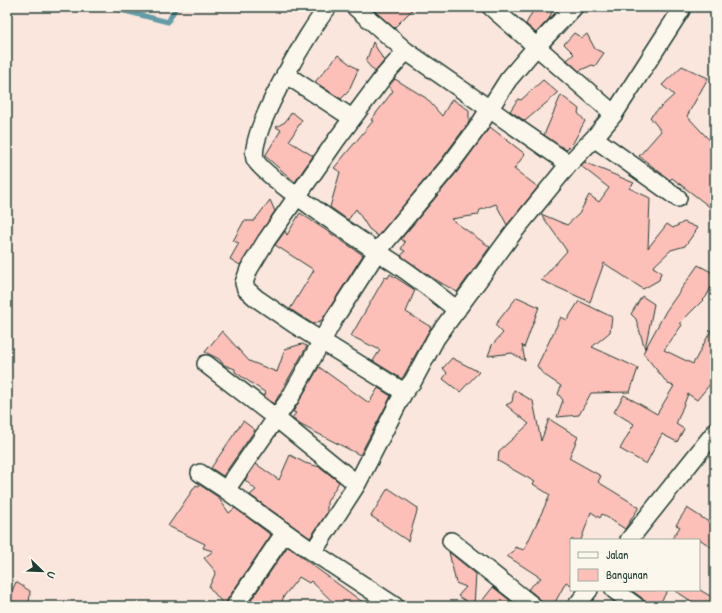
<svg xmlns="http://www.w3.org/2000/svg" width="722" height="613" viewBox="0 0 722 613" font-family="'Patrick Hand',sans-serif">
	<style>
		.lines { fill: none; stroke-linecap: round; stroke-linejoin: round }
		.stream { stroke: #639ca6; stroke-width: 5 }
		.building { fill: #fcc0b9; stroke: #1f3d34 }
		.minor-casing { stroke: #1f3d34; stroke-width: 20 }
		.minor { stroke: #fbf7ec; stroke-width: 17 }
	</style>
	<rect width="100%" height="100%" fill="#fbe6dd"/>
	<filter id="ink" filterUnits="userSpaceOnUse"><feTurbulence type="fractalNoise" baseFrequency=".025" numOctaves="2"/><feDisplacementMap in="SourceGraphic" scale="8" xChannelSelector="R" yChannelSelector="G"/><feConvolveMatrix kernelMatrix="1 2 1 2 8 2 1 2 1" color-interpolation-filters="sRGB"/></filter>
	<g filter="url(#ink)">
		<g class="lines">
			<path class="stream" d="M 109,7 L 168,22 L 176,7"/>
		</g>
		<path class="building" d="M 370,7 L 415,7 L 394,28 Z
			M 535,7 L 554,7 L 549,19 L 536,33 L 526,24 Z
			M 574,33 L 582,38 L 587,34 L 595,49 L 604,53 L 595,66 L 592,65 L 579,71 L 567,60 L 574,54 L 564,44 Z
			M 373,42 L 384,61 L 375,72 L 366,62 Z
			M 338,55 L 358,70 L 348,92 L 341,99 L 315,82 Z
			M 682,66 L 708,78 L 687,116 L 715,146 L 715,211 L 672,178 L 670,180 L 639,156 L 661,131 L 650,117 L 674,95 L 662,85 Z
			M 395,79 L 426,98 L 442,116 L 452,99 L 469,110 L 469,122 L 441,160 L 378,236 L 369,229 L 356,209 L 348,220 L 330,207 L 340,172 L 334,168 L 373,121 L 371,120 L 393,91 L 389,86 Z
			M 543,80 L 558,93 L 525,121 L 510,111 L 518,99 L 521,100 Z
			M 561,95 L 579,109 L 578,113 L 585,121 L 573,143 L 566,150 L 544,135 Z
			M 292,112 L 302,120 L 289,141 L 313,156 L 295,182 L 265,156 L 281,130 L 276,127 L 285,122 Z
			M 490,127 L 525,154 L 514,169 L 538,187 L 507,225 L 496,204 L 480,210 L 478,215 L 451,219 L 490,247 L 457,292 L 431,277 L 401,256 L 405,251 L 401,249 L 405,242 L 401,239 L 457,172 Z
			M 584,162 L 634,183 L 629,188 L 650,198 L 648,248 L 667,224 L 673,228 L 684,222 L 698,228 L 685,246 L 671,250 L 653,267 L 661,272 L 659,280 L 643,289 L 604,263 L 590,302 L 541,280 L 567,251 L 541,214 L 567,225 L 579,214 L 589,195 L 599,202 L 609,188 L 581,166 Z
			M 270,200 L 275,211 L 240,265 L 230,259 L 239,243 L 233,241 L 244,221 L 254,221 Z
			M 300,213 L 363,255 L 322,320 L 313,324 L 290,309 L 314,270 L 275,245 L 285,231 L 287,235 Z
			M 698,265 L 715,274 L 715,280 L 706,297 L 680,323 L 682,325 L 664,350 L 693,364 L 715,323 L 715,378 L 697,400 L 688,394 L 676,424 L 684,429 L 677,442 L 662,434 L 646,464 L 620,449 L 634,424 L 614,412 L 624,395 L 657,414 L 674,386 L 668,384 L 643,353 L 666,311 Z
			M 390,274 L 415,290 L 406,312 L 431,327 L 402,379 L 373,361 L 380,350 L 351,336 L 385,277 L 388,278 Z
			M 642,296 L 654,304 L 645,349 L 636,319 L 631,314 Z
			M 517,297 L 539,307 L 524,348 L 522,345 L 525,361 L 512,353 L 488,356 L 492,345 L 503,333 L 495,325 Z
			M 579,301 L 612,317 L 610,332 L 592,347 L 638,368 L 630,392 L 591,393 L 579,415 L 557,417 L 563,400 L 558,394 L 561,386 L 543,374 L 537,366 L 561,317 L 567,320 Z
			M 222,331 L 249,361 L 277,372 L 285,349 L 302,344 L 307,346 L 274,404 L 264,396 L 266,393 L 235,372 L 235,369 L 224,365 L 219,359 L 205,352 Z
			M 452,358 L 479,372 L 460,392 L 443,379 L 447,373 L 443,368 Z
			M 319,367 L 369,403 L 378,388 L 391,396 L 360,455 L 301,425 L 292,418 L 296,413 L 293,412 Z
			M 514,390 L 533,401 L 541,441 L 549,419 L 578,437 L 569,458 L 601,476 L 598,482 L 639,507 L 625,529 L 602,514 L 600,518 L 591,512 L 581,540 L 571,540 L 571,585 L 566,582 L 553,606 L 543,606 L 539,598 L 528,589 L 541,578 L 507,556 L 514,551 L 515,547 L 524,550 L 550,495 L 533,484 L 535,482 L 498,461 L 499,451 L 529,424 L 506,405 L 512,402 Z
			M 243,421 L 255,430 L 223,476 L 211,468 Z
			M 290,455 L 305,463 L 320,467 L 339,482 L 327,502 L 327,513 L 310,538 L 250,495 L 256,490 L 245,480 L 256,464 L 279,480 Z
			M 196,485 L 198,486 L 200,485 L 218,497 L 229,513 L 235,508 L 271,535 L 227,600 L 225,606 L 209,587 L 216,572 L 204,558 L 213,551 L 203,548 L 205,544 L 168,526 Z
			M 388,488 L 418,508 L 408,541 L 371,516 Z
			M 687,508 L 715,526 L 715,550 L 701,540 L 671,540 L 680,527 L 676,525 Z
			M 288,546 L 308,562 L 368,606 L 337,606 L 311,581 L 309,583 L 299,577 L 284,596 L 280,606 L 247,606 Z
			M 449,552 L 476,574 L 474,606 L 458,596 L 466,587 L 456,583 Z
			M 16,582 L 30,591 L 29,606 L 7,606 L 7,602 Z
			M 493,587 L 517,606 L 478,606 Z
			M 631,590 L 668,590 L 658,606 L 646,606 L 642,598 Z
			M 674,590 L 700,590 L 715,599 L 715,606 L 699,606 Z"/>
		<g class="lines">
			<g class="minor-casing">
				<path id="minor" d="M 328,7 C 309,30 248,132 255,159 C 260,175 375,250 396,264 C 417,278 437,294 457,310
					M 355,7 L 406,51
					M 491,7 L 614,114
					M 285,74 L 352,118
					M 594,138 L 614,114 L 681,10
					M 206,364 L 276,418 L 357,484
					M 404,392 L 294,324 L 256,298 L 246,289 L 244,283 L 249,269 L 266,241 L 337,139 L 384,76 L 406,51 L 569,164
					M 200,473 L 226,490
					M 629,540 L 715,432
					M 451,541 L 533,606
					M 313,552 L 357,484 L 404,392 L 413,381 L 436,338 L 513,233 L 569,164 L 594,138 L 678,198
					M 614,590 L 636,606
					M 235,606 L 285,532
					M 395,606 L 313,552 L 226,490 L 290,398 L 334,319 L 377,252 L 449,166 L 476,130 L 508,80 L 536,47 L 574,7
					M 576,606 L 589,590"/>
			</g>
			<use href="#minor" class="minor"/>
		</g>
	</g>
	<rect width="722" height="613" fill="none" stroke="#fbf7ec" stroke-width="24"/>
	<rect x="12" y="12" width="698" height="589" fill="none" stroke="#1f3d34" stroke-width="1.5" filter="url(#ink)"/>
	<rect x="570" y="539" width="130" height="52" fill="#fbf7ec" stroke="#a3ada2"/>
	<rect x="578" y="552" width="20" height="6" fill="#fbf7ec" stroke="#a3ada2"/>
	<text x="606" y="559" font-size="12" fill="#1f3d34">Jalan</text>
	<rect x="578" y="569" width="20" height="12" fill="#fcc0b9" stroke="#a3ada2"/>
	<text x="606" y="579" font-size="12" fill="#1f3d34">Bangunan</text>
	<g transform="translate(42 571) rotate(113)" stroke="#fbf7ec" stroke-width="3" paint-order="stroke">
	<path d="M0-3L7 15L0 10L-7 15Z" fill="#1f3d34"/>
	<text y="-6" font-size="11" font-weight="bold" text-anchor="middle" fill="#1f3d34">U</text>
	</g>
</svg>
